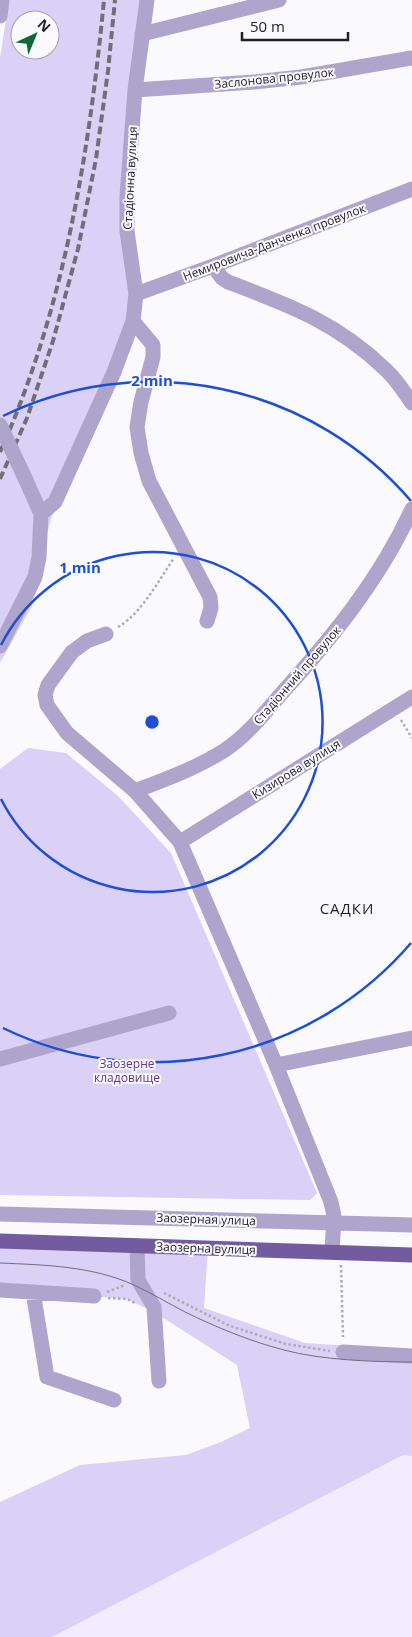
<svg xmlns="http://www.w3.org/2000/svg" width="412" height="1637" viewBox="0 0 412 1637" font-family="'Open Sans',sans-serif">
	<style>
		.built { fill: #f1ecfe }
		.green { fill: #dbd0f6; fill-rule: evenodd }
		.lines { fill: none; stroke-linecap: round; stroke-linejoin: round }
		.path { stroke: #aeacb2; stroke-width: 2.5; stroke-dasharray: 2.5 2.5; stroke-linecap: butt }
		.minor { stroke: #afa4cb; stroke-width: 15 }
		.major { stroke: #725c9f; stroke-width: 15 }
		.tram { stroke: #716f76; stroke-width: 1 }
		.rail { stroke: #716f76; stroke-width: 4; stroke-dasharray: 8 4; stroke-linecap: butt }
		.minor-bridge { stroke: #afa4cb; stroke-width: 15 }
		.ring { fill: none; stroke: #1d4ed8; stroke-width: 2.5 }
		.labels { text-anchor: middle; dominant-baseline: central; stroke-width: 4; stroke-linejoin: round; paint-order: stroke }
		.street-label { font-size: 12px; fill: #201e26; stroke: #faf9fe }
		.park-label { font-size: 12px; fill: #5e3799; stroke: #faf9fe }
		.quarter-label { font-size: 15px; letter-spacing: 1px; fill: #201e26; stroke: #faf9fe }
		.centre { fill: #1d4ed8; stroke: #faf9fe; stroke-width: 2.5 }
		.ring-label { font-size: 15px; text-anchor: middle; font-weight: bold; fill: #1d4ed8; stroke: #faf9fe; stroke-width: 4; stroke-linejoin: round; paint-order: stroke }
	</style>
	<rect width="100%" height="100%" fill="#faf9fe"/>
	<path class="built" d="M 403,1455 L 412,1456 L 412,1637 L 52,1637 Z"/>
	<path class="green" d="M 9,0 L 141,0 L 137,33 L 132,317 L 60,490 L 45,540 L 41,576 L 32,606 L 0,663 L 0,58 ZM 20,20 L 50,20 L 50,50 L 20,50 Z
		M 28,748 L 66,753 L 118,796 L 171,853 L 317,1193 L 310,1200 L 0,1195 L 0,769 Z
		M 0,1242 L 208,1249 L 204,1308 L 305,1343 L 412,1350 L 412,1456 L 403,1455 L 52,1637 L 0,1637 L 0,1502 L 80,1465 L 186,1455 L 221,1442 L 250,1428 L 237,1365 L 154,1312 L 127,1299 L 0,1290 Z"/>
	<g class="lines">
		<path class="path" d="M 118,627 C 141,614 159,580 174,558
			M 401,720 L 412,738
			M 341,1265 L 343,1337
			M 107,1292 L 125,1285
			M 164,1293 L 230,1326 L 286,1344 L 330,1351
			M 108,1298 L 127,1299 L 135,1303"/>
		<path class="minor" d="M 0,16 L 2,0
			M 142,34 L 279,0
			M 135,90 L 254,82 L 301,77 L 412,58
			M 213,266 L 222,278 L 228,282 C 289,305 338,323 386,370 C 396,379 404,392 412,403
			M 136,294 L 213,266 L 412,189
			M 133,321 L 153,345 L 153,357 L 141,402 L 137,427 L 141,453 L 149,481 L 210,597 L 211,608 L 207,621
			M 41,514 L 55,502 L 114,372 L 133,321 L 136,294 L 127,231 L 127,196 L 135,90 L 147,0
			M 106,634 L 87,641 L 72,652 L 48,685 L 45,695 L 47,705 L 67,733 L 135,791 L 180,842 L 276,1065 L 331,1202 L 334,1216 L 332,1252
			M 0,646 L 35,577 L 39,557 L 41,514 L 25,478
			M 135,791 C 166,779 197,768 225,750 C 247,735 264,714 281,694 C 332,638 380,579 412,509
			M 180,842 L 412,697
			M 0,1059 L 169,1013
			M 276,1065 L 412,1038
			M 0,1214 L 412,1225
			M 137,1246 L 138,1280 L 154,1307 L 159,1381
			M 0,1290 L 94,1296
			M 33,1292 L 47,1377 L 114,1400
			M 343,1352 L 412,1356"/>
		<path class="major" d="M 0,1241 L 412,1255"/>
		<path class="tram" d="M 0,1263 C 45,1265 92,1266 134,1285 C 151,1293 168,1303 185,1312 C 216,1327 249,1341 284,1350 C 321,1360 373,1362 412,1362"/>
		<path class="rail" d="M 0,452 C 64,310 89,154 104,0
			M 0,479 L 27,418 L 53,341 L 78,249 L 96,159 L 108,71 L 115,0"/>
		<path class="minor-bridge" d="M 0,425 L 25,478"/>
	</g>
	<g class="ring">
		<path d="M1 645A170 170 0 1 1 1 799"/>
		<path d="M411 943A341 341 0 0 1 3 1028M3 416A341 341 0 0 1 411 501"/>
	</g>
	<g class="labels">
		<g class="street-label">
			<text transform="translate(274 78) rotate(-6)">Заслонова провулок</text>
			<text transform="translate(130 178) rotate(-87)">Стадіонна вулиця</text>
			<text transform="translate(274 242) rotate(-21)">Немировича-Данченка провулок</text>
			<text transform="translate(297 675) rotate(-49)">Стадіонний провулок</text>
			<text transform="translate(296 769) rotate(-32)">Кизирова вулиця</text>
			<text transform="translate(206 1219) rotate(2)">Заозерная улица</text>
			<text transform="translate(206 1248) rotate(2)">Заозерна вулиця</text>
		</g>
		<g class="park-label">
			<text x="127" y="1063">Заозерне<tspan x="127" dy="14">кладовище</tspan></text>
		</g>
		<g class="quarter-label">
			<text x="347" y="908">САДКИ</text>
		</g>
	</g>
	<circle cx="152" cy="722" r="8" class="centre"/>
	<g class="ring-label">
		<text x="152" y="386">2 min</text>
		<text x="80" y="573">1 min</text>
	</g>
	<g transform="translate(35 35) rotate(44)"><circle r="24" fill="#faf9fe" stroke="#a3a1a8"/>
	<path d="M0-4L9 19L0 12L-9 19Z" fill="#0d6739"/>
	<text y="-8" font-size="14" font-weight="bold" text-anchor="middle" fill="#201e26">N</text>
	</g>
	<path d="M242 32v8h106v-8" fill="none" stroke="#201e26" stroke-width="2.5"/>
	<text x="250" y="32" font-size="15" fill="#201e26" stroke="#faf9fe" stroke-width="4" paint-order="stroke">50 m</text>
</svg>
